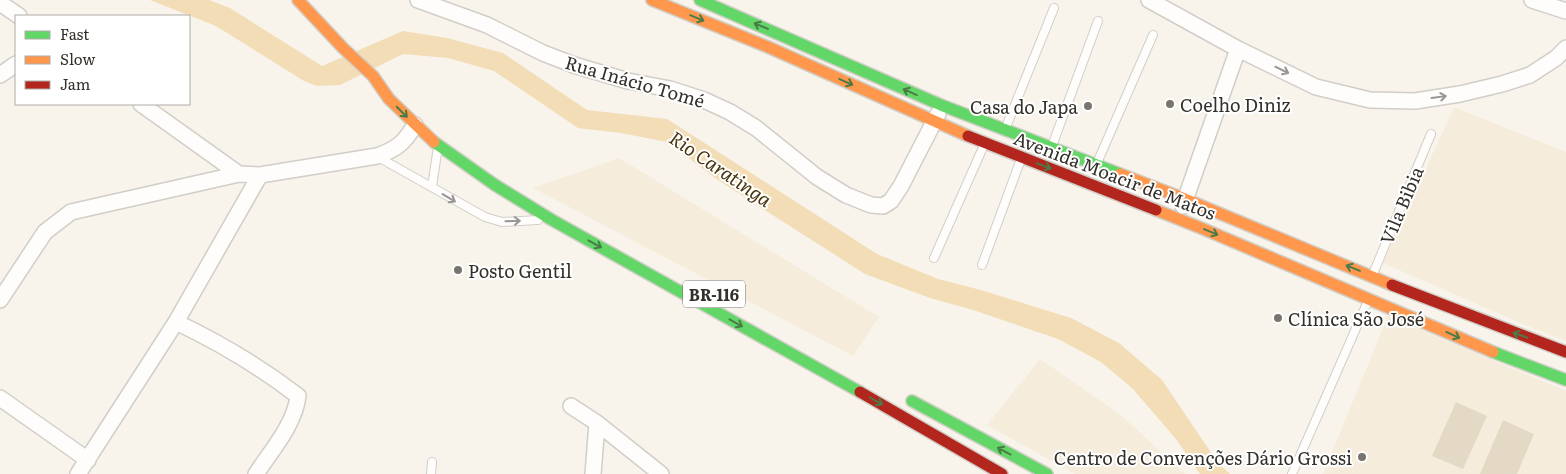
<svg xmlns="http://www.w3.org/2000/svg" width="1566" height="474" viewBox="0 0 1566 474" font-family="Literata,serif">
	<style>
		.built { fill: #f5ecdb }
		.green { fill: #e4d9c4 }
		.water { fill: #f2ddb7 }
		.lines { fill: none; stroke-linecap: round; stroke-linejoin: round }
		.lane-casing { stroke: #d1cec7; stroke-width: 10 }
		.street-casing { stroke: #d1cec7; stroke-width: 18 }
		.fast-casing { stroke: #d1cec7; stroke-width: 14 }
		.slow-casing { stroke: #d1cec7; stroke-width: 14 }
		.jam-casing { stroke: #d1cec7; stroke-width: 14 }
		.lane { stroke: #fefdfc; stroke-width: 8 }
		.street { stroke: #fefdfc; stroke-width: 15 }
		.fast { stroke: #63d668; stroke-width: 11 }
		.slow { stroke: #ff974d; stroke-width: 11 }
		.jam { stroke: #b3261e; stroke-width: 11 }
		.oneway { stroke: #497b46 }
		.oneway2 { stroke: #989693 }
		.poi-dot { fill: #78756e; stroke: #fff; stroke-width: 2 }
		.labels { text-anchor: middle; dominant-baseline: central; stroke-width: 4; stroke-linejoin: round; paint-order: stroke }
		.shield { fill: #fff; stroke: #706e6a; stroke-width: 1 }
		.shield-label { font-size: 16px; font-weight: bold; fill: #33302a }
		.street-label { font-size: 18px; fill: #33302a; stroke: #fff }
		.poi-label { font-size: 18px; fill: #33302a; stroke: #fff; text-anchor: start }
		.water-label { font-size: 19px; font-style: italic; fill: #48350c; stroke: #fff }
	</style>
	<rect width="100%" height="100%" fill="#f8f4eb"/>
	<path class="built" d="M 1454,107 L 1566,152 L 1566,341 L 1518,322 L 1383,263 Z
		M 619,158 L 879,317 L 853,356 L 533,188 Z
		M 1388,316 L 1566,391 L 1566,474 L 1323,474 Z
		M 1040,359 L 1121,415 L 1185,474 L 1075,474 L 987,425 Z"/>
	<path class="green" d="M 1456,402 L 1487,416 L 1463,469 L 1432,456 Z
		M 1503,420 L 1534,434 L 1517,474 L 1480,474 Z"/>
	<path class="water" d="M 150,0 L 209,0 L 230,8 L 322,66 L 403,31 L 447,38 L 503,53 L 587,110 L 667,119 L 877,254 L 938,279 L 981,290 L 1071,318 L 1119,343 L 1162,380 L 1218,463 L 1230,474 L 1200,474 L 1176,439 L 1133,389 L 1101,362 L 1058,339 L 973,310 L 930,298 L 865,274 L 718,180 L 667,142 L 621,133 L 578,128 L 494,71 L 448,58 L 403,54 L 340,85 L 317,86 L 304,81 L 216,26 Z"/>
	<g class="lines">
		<g class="lane-casing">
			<path id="lane" d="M 1006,127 L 1054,8
				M 1052,146 L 1098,21
				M 378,157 L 485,217 L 502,222 L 538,220
				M 1097,163 L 1153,35
				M 432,187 L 437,153
				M 934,258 L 984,145
				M 982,265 L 1021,159
				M 1373,274 L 1431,134
				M 431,474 L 432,462
				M 1292,474 L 1368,301"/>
		</g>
		<g class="street-casing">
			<path id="street" d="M 418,0 L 487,25 L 543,53 L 574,65 L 628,81 L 670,89 L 704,100 L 730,112 L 756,128 L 817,177 L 846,195 L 871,205 L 883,206 L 891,201 L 901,186 L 938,114
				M 1149,0 L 1238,49 L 1316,87 L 1370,100 L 1415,101 L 1460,94 L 1502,84 L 1530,75 L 1556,58 L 1566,48
				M 1532,0 L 1566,11
				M 0,3 L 19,16
				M 0,75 L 16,64
				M 141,104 L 239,174
				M 1183,206 L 1238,49
				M 0,300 L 45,232 L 71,212 L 239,174 L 260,175 L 377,156 C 397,149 404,143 415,125
				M 176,322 C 220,343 259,366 298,396 C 295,424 271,451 256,474
				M 0,398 L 88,460
				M 571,406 L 597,423 L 661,474
				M 78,474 L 176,322 L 260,175
				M 593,474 L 597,423"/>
		</g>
		<g class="fast-casing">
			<path id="fast" d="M 700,0 L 941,105 L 1120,174
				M 434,142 L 495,185 L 552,220 L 860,392
				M 1493,352 L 1566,380
				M 912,401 L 1047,474"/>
		</g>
		<g class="slow-casing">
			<path id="slow" d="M 298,0 L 343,48 L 373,76 L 389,99 L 434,142
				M 652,0 L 768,47 L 968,136
				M 1120,174 L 1185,199 L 1392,285
				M 1156,210 L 1201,228 L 1493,352"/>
		</g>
		<g class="jam-casing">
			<path id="jam" d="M 968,136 L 1156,210
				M 1392,285 L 1566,352
				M 860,392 L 1002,474"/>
		</g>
		<use href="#lane" class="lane"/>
		<use href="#street" class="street"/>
		<use href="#fast" class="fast"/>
		<use href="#slow" class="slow"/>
		<use href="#jam" class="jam"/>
	</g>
	<defs><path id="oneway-shaft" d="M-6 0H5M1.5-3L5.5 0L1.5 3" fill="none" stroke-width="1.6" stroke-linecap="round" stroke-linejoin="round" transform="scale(1.25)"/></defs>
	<g class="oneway">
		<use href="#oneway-shaft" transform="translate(697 18) rotate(22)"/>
		<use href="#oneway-shaft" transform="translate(761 26) rotate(-157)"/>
		<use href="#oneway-shaft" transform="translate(846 82) rotate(24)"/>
		<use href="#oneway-shaft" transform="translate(910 92) rotate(-156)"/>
		<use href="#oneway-shaft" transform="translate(402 112) rotate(45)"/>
		<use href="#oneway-shaft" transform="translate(1044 166) rotate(21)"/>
		<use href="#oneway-shaft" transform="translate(1211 232) rotate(23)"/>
		<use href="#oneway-shaft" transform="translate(595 244) rotate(29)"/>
		<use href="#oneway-shaft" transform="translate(1353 268) rotate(-158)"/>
		<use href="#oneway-shaft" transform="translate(736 323) rotate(29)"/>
		<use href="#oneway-shaft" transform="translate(1453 335) rotate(24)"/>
		<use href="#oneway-shaft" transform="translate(1520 335) rotate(-160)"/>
		<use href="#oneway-shaft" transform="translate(876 401) rotate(30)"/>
		<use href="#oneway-shaft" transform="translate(1004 451) rotate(-152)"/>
	</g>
	<g class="oneway2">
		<use href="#oneway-shaft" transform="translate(1282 70) rotate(26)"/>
		<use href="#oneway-shaft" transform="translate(1439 97) rotate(-8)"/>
		<use href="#oneway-shaft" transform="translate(449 198) rotate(31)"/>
		<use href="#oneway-shaft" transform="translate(513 221) rotate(-2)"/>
	</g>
	<g class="poi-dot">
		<circle cx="1170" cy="104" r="5"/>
		<circle cx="1088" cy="106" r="5"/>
		<circle cx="458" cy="270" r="5"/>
		<circle cx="1278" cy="318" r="5"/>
		<circle cx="1362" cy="457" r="5"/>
	</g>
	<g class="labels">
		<rect class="shield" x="683" y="280.5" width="62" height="27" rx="4"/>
		<g class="shield-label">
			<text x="714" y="294">BR-116</text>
		</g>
		<g class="street-label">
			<text transform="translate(635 81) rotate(16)">Rua Inácio Tomé</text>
			<text transform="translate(1115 175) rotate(21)">Avenida Moacir de Matos</text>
			<text transform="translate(1401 205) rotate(-67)">Vila Bibia</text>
		</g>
		<g class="poi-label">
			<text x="1180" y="104">Coelho Diniz</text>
			<text x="1078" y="106" text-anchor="end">Casa do Japa</text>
			<text x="468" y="270">Posto Gentil</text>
			<text x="1288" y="318">Clínica São José</text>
			<text x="1352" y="457" text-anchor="end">Centro de Convenções Dário Grossi</text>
		</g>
		<g class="water-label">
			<text transform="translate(721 168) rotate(34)">Rio Caratinga</text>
		</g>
	</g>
	<rect x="15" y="15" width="175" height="90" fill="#ffffff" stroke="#adacaa"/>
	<rect x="25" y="31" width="25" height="8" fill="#63d668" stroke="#adacaa"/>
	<text x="60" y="40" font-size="15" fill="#33302a">Fast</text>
	<rect x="25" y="56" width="25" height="8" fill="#ff974d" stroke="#adacaa"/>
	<text x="60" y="65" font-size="15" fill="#33302a">Slow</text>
	<rect x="25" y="81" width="25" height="8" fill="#b3261e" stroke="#adacaa"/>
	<text x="60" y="90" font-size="15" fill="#33302a">Jam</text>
</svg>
